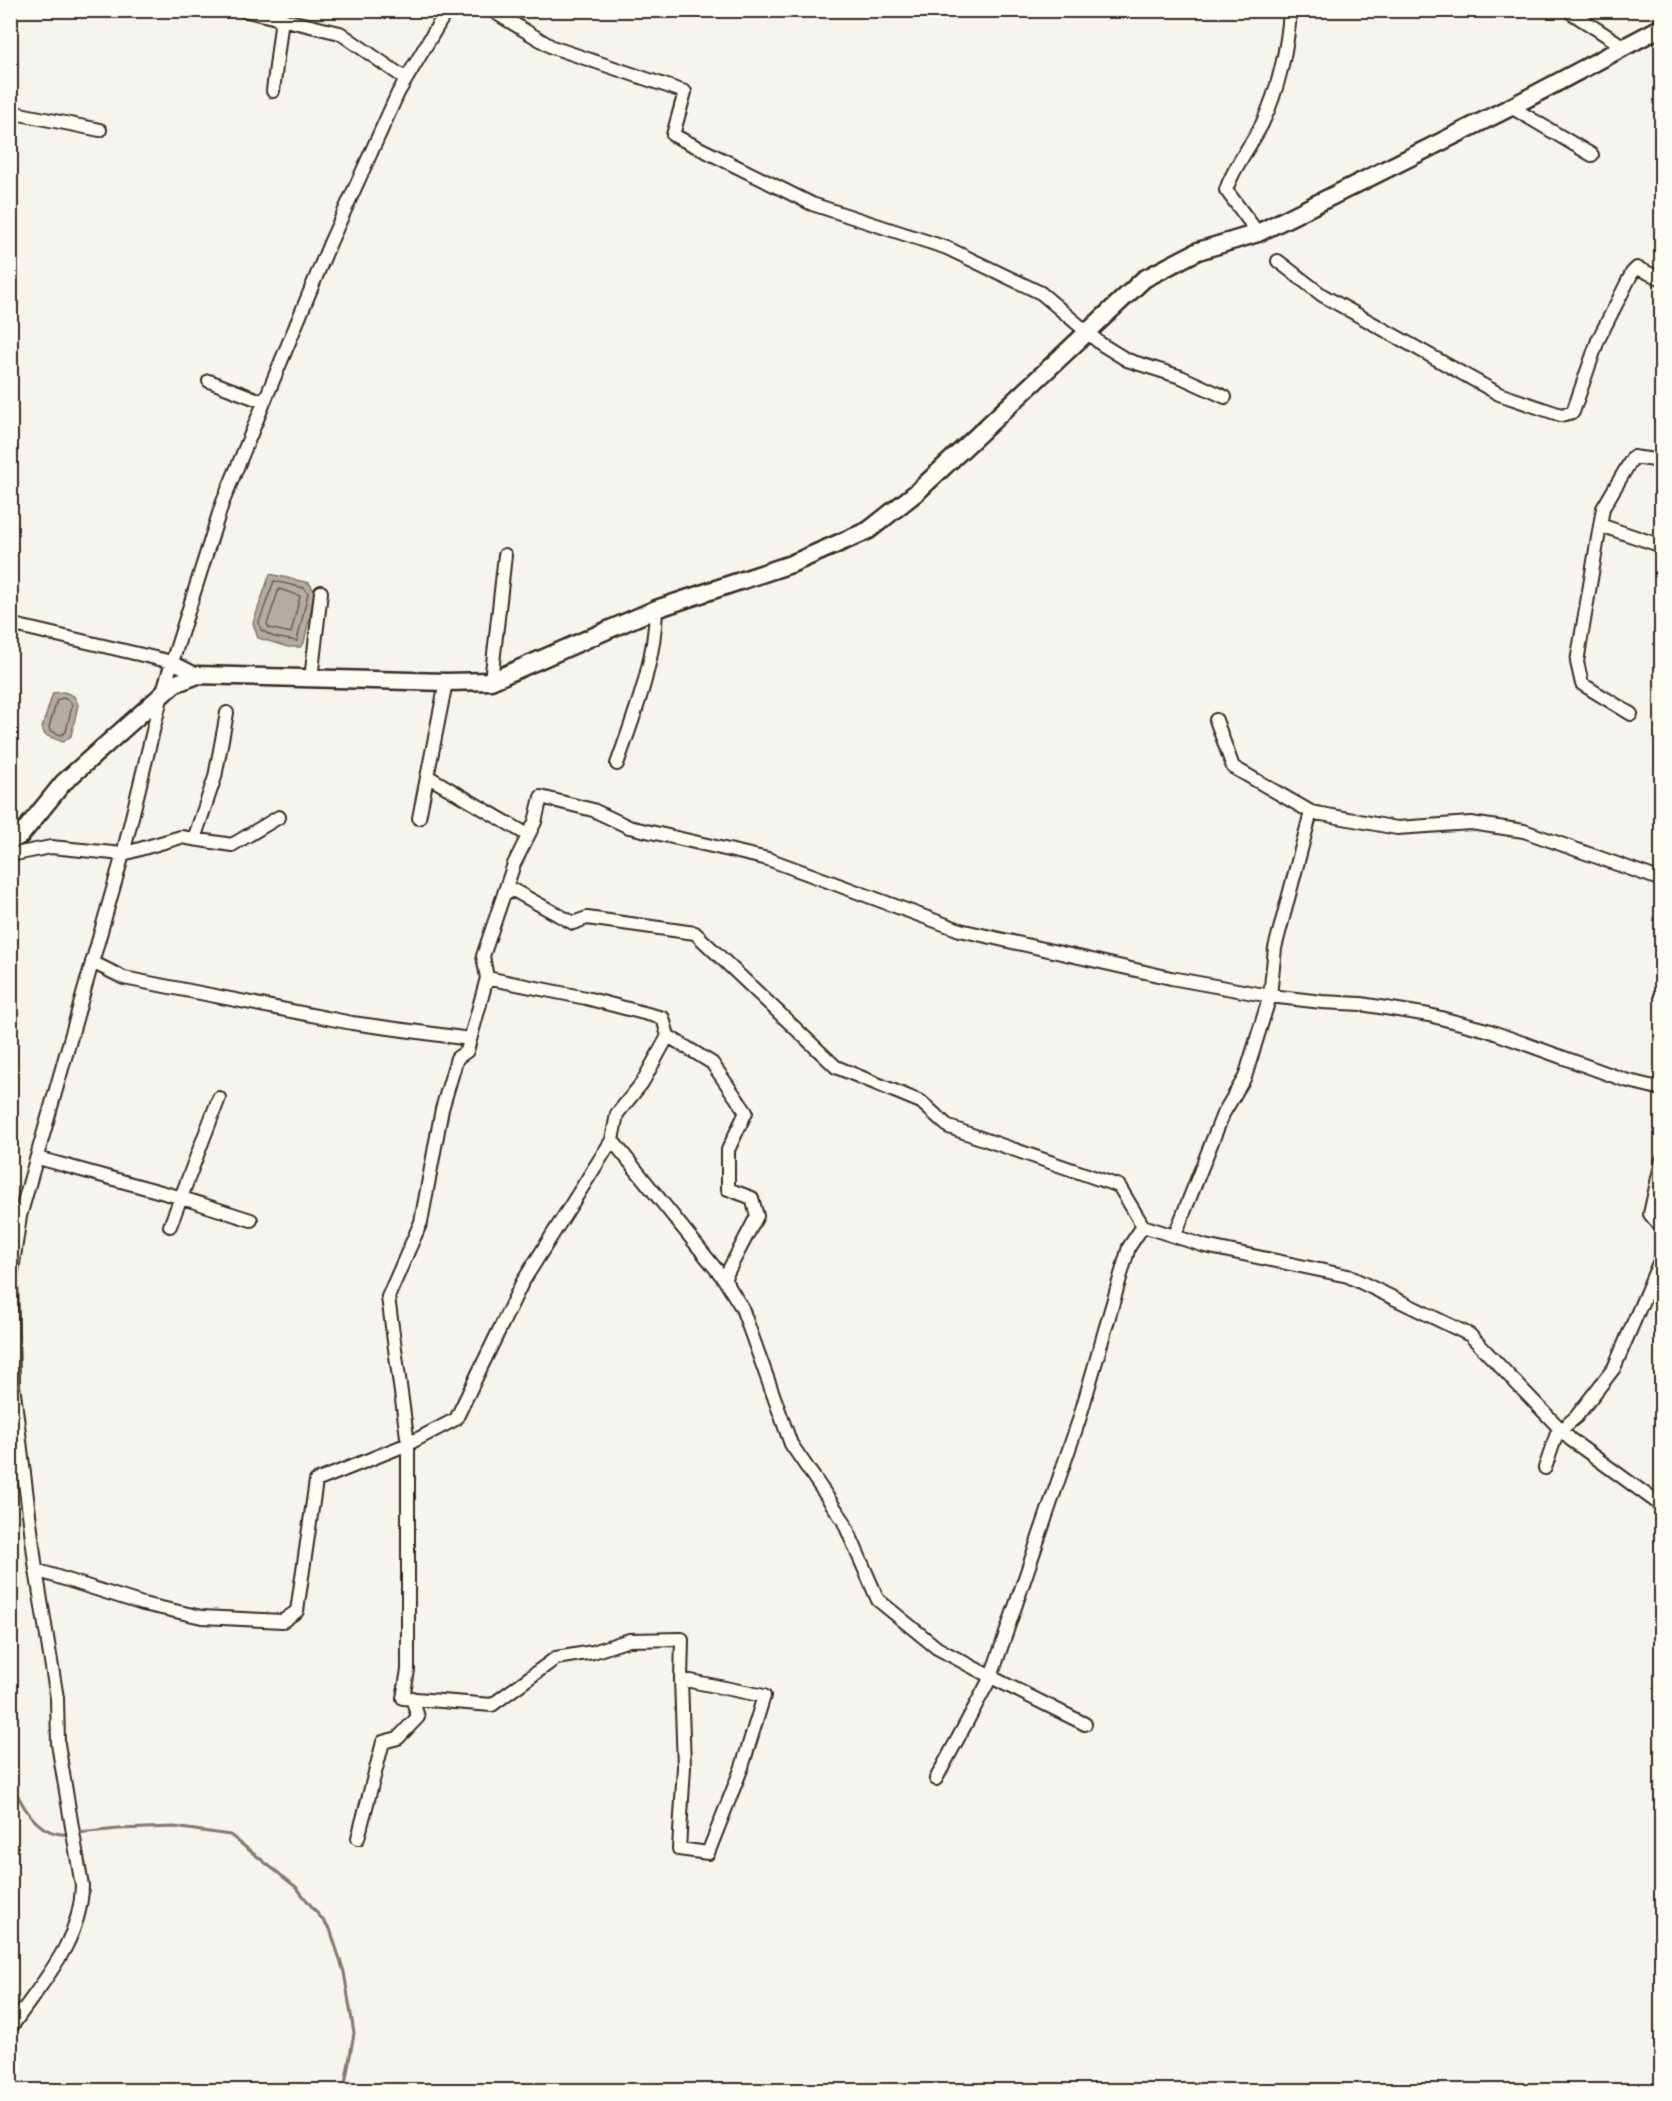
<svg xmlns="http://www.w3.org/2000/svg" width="1672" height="2101" viewBox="0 0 1672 2101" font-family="Mynerve,sans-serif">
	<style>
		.water { fill: #b4aca4; stroke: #84786e; stroke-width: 1.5 }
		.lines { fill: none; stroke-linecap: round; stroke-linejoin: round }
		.shore { stroke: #6b5e54; stroke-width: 1.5 }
		.stream { stroke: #84786e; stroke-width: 3 }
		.minor-casing { stroke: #3b2a1e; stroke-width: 16 }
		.major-casing { stroke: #3b2a1e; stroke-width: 21 }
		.minor { stroke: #fdfcf7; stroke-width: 12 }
		.major { stroke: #fdfcf7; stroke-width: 16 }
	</style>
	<rect width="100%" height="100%" fill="#f5f4ee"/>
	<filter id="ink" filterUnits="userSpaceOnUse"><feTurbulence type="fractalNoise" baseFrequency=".0167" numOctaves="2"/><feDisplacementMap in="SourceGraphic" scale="12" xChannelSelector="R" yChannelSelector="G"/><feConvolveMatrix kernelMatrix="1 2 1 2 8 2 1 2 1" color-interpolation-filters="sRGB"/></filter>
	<g filter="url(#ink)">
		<path class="water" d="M 270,574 L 309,583 L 315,592 L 304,643 L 300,647 L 288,647 L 258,638 L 253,623 Z
			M 64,692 L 74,696 L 78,705 L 71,736 L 63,742 L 45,735 L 42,728 L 53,693 Z"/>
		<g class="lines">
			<path class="shore" d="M 274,581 L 304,588 L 308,593 L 297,641 L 274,637 L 261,630 L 259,622 Z
				M 279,589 L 300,596 L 291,633 L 269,628 L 267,624 Z
				M 63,698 L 70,701 L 72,706 L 66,732 L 61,735 L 50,731 L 49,727 L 57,700 Z"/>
			<path class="stream" d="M 10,1780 C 22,1806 38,1838 71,1834
				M 78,1833 L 118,1829 L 174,1827 L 230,1835 L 296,1887 L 330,1929 L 344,1972 L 354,2033 L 344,2090"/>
			<g class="minor-casing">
				<path id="minor" d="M 243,10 L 340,33 L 406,79
					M 491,10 L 552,47 L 685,92 L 673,135 L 812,204 L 947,248 L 1041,293 L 1101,344 L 1127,360 L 1181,377 L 1225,397
					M 1567,10 L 1626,48
					M 273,91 L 282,18
					M 1511,107 L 1592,155
					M 10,112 L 100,130
					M 1258,233 L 1226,190 C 1234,166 1250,147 1262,124 C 1278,91 1288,47 1290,10
					M 1278,261 L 1322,295 L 1499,394 L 1561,415 L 1573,412 L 1598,340 L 1632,273 L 1637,268 L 1662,279
					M 209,381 L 264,402
					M 1600,525 L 1662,546
					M 10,624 L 172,662 L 198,675
					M 311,679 L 321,592
					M 491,681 L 505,555
					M 1631,714 L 1582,684 L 1577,662 L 1603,508 L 1633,457 L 1662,461
					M 1216,720 L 1233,767 L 1311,812
					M 617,764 C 635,713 655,663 656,609
					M 427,776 L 528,835
					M 419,818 L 446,682
					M 194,839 L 215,777 L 227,713
					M 10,855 L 51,847 L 123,854 L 181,837 L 232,845 L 279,817
					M 504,895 L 513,890 L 573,923 L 587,918 L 695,933 L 836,1067 L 921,1102 L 949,1127 L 1119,1186 L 1143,1226
					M 92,962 L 124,978 L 352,1023 L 470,1039
					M 487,978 L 586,998 L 663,1018 L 668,1036 L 642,1083 L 617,1114 L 612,1140
					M 668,1036 L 712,1063 L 746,1112 L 728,1150 L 728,1189 L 752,1198 L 757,1216 L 724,1279
					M 38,1158 L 179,1197 L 251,1220
					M 1662,1160 L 1650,1214 L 1662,1228
					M 170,1226 L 219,1098
					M 1175,1235 L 1223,1114 L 1245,1077 L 1270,996 L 1275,948 L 1311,812 L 1397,828 L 1471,823 L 1524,831 L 1662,880
					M 1545,1468 L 1557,1433 L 1576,1417 L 1614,1368 L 1662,1256
					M 36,1570 L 143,1604 L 202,1617 L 283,1621 L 297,1611 L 316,1481 L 408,1444 L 388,1297 L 421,1222 L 442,1109 L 457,1058 L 467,1051 L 487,978 L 483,956 L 514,864 L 535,822 L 541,797 L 593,810 L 629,827 L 768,859 L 960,930 L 1171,978 L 1270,996 L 1322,1002 L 1361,1004 L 1429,1015 L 1487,1030 L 1625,1080 L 1662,1089
					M 681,1679 L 764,1696 L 742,1767 L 708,1853 L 679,1849 L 684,1767 L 681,1679 L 682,1639 L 629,1640 L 593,1652 L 556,1658 L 492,1705 L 403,1698 L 408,1670 L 408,1444 L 456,1419 L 522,1283 L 612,1140 L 724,1279 L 742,1308 L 791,1444 L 843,1520 L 878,1600 L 937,1648 L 991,1677 L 1079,1420 L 1129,1247 L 1143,1226 L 1205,1246 L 1348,1276 L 1470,1335 L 1570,1439 L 1662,1506
					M 936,1779 L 991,1677 L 1085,1724
					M 358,1838 L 383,1742 L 398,1738 L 418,1717 L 412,1698
					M 10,2029 C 40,1984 81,1943 82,1886 L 58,1744 L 57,1698 L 36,1570 L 13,1385 L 11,1277 L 20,1216 L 123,854 L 162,694 L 222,504 L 330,243 L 398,93 L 447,10"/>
			</g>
			<g class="major-casing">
				<path id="major" d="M 10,841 L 21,835 L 63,783 L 174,684 L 198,675 L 446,682 L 491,681 L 656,609 L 791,564 L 869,530 L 917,492 L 1144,279 L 1198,251 L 1258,233 L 1511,107 L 1662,27"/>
			</g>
			<use href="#minor" class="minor"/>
			<use href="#major" class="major"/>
		</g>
	</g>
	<rect width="1672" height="2101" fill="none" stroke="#fdfcf7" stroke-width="36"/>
	<rect x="18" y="18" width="1636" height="2065" fill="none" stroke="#3b2a1e" stroke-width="2" filter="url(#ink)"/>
</svg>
